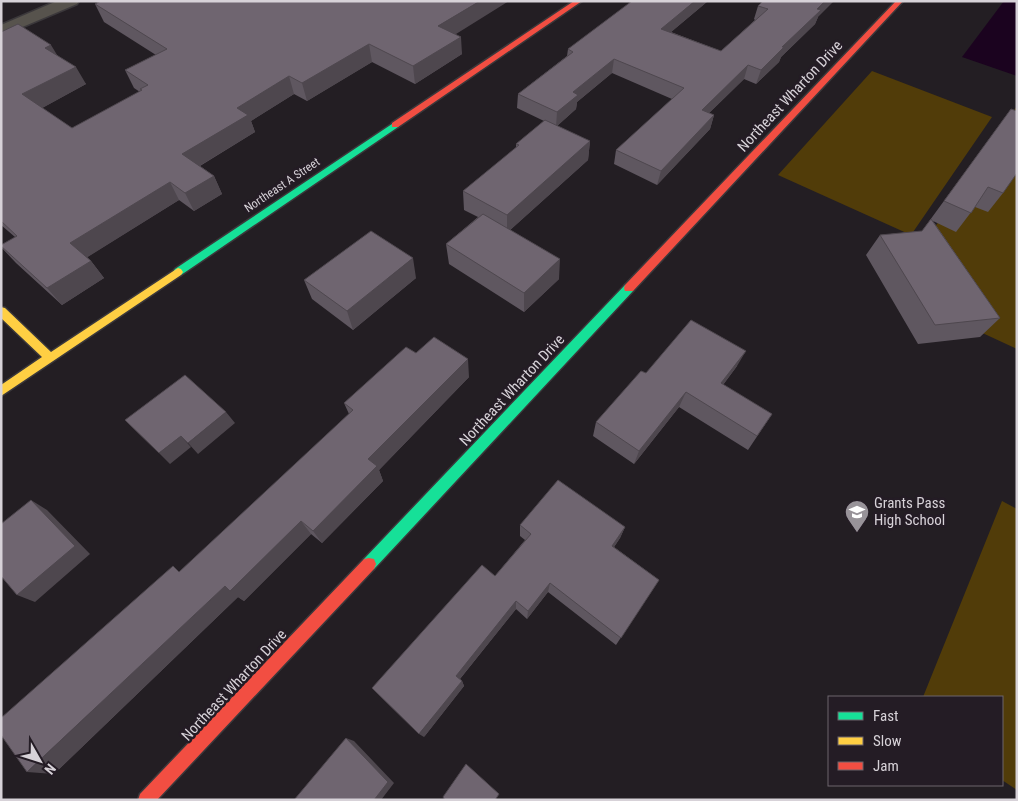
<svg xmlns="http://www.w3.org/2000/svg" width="1018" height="801" viewBox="0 0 1018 801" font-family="'Roboto Condensed',sans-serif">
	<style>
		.green { fill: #513c09 }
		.water { fill: #1b031f }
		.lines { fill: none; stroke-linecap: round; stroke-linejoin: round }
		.street-casing { stroke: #3b383b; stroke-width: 3 }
		.fast-casing { stroke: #3b383b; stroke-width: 3 }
		.slow-casing { stroke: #3b383b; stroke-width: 3 }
		.jam-casing { stroke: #3b383b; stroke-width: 3 }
		.street { fill: #57534d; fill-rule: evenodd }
		.fast { fill: #16e098; fill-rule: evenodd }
		.slow { fill: #ffcf43; fill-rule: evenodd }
		.jam { fill: #f24e42; fill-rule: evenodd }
		.wall { fill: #5f5760 }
		.shaded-wall { fill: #4e474e }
		.building { fill: #6f6570; stroke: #4e474e }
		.labels { text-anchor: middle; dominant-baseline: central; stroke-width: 5; stroke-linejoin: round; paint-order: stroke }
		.far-street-label { font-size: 12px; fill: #d7d2d8; stroke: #241c25 }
		.street-label { font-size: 15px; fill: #d7d2d8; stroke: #241c25 }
		.poi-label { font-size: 15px; fill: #d7d2d8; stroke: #241c25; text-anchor: start }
	</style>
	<rect width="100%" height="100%" fill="#231e23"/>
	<path class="green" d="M 872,71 L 992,117 L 911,235 L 778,175 Z
		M 1017,106 L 1017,349 L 976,330 L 920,249 Z
		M 1002,501 L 1017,509 L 1017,790 L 1002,780 L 1002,697 L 923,697 Z"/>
	<path class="water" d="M 1004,1 L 1017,1 L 1017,76 L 962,57 Z"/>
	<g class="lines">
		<g class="street-casing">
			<path id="street" d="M 57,1 L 79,1 L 77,4 L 1,36 L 1,25 Z"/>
		</g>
		<g class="fast-casing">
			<path id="fast" d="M 395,122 L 399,125 L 398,127 L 181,275 L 175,275 L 173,272 L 175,269 Z
				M 629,284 L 633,285 L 634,288 L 633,291 L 374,569 L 369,570 L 364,569 L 362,564 L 364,559 L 625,285 Z"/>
		</g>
		<g class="slow-casing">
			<path id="slow" d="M 178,268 L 181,269 L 183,272 L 181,275 L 1,396 L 1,385 L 42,357 L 1,318 L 1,307 L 5,308 L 51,352 Z"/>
		</g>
		<g class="jam-casing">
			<path id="jam" d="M 574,1 L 582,1 L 398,127 L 392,127 L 392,123 Z
				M 896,1 L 903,1 L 633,291 L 625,291 L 624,288 L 625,285 Z
				M 369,558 L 374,559 L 376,564 L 374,569 L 157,800 L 138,800 L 140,794 L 364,559 Z"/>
		</g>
		<use href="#street" class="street"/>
		<use href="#fast" class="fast"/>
		<use href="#slow" class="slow"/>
		<use href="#jam" class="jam"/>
	</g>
	<path class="wall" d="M 708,1 L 671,32 L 721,51 L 755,20 L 754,19 L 758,6 L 818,17 L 815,24 L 781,57 L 779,62 L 756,84 L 744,79 L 709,113 L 714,115 L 710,129 L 657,185 L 614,164 L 616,150 L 672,99 L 612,73 L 577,102 L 576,109 L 557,126 L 590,141 L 588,160 L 510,230 L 559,279 L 524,312 L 449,264 L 446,244 L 478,217 L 464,210 L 463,191 L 516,148 L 516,144 L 544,121 L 517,108 L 518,94 L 567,56 L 568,49 Z
		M 95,4 L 456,34 L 462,54 L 415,84 L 372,62 L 307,101 L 294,94 L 251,121 L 255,132 L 200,166 L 214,176 L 222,194 L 194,211 L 179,200 L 87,257 L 91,261 L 104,278 L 62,305 L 16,263 L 1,247 L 15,237 L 1,225 L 1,32 L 58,56 L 86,84 L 42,108 L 72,128 L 140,92 L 134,88 L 125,70 L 156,55 L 104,22 Z
		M 1011,109 L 1003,193 L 988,212 L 975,207 L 956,232 L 933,221 L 1000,318 L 980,337 L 918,344 L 866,255 L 880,235 L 922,231 Z
		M 416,278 L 353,330 L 312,299 L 304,280 Z
		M 416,353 L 469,377 L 379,470 L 383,481 L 322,543 L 311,534 L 244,601 L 238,597 L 54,774 L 181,571 L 349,414 L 344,403 Z
		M 737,366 L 723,385 L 772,414 L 748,450 L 679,407 L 634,464 L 593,436 L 596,422 L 646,373 Z
		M 520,525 L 625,527 L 620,538 L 614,547 L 659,580 L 616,645 L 548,592 L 527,619 L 516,609 L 460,679 L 462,681 L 464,686 L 424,737 L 495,576 L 525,540 L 520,536 Z"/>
	<path class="shaded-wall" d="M 480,1 L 509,1 L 440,44 L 438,26 Z
		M 695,1 L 708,1 L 658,43 L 661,29 Z
		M 825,1 L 834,1 L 818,17 L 815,24 L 781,57 L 779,62 L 756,84 L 761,70 L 782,47 Z
		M 461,37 L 462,54 L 415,84 L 413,66 Z
		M 369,44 L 372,62 L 307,101 L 302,83 Z
		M 51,45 L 62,63 L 45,48 Z
		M 614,59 L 612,73 L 577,102 L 576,109 L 556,127 L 557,112 L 573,92 Z
		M 748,65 L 744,79 L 698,124 L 702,110 Z
		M 76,67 L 86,84 L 35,112 L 22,94 Z
		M 289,76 L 294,94 L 251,121 L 255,132 L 191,171 L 182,154 L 237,108 Z
		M 714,115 L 710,129 L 657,185 L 661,171 Z
		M 590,141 L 588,160 L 507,233 L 507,215 Z
		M 214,176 L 222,194 L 194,211 L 185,193 Z
		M 170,182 L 179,200 L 83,260 L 70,243 Z
		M 413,258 L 416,278 L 353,330 L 347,311 Z
		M 560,259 L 559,279 L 524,312 L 524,293 Z
		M 91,261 L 104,278 L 62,305 L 47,288 Z
		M 746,351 L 737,366 L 713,398 L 721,383 Z
		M 468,359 L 469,377 L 379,470 L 383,481 L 322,543 L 313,531 L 368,459 Z
		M 686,392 L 679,407 L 634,464 L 639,451 Z
		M 226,412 L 235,423 L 198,454 L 188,443 Z
		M 181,436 L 191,447 L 170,464 L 159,453 Z
		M 31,500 L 47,510 L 90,554 L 35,602 L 17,595 Z
		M 301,521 L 311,534 L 244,601 L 238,597 L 54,774 L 27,772 L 225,586 Z
		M 625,527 L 620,538 L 608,556 L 612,546 Z
		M 550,583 L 548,592 L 527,619 L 528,611 Z
		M 516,601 L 516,609 L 458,681 L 456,676 Z
		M 462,681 L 464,686 L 424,737 L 419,734 Z
		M 346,738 L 354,741 L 394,783 L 381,800 L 374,800 Z"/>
	<path class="building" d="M 101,1 L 480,1 L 438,26 L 461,37 L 413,66 L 369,44 L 302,83 L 289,76 L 237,108 L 248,115 L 182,154 L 214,176 L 185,193 L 170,182 L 70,243 L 91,261 L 47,288 L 1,246 L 1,245 L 17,236 L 1,221 L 1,32 L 18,24 L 51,45 L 45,48 L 76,67 L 22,94 L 72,128 L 142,90 L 140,89 L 148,85 L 125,70 L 167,49 L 95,4 Z
		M 632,1 L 695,1 L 661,29 L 721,51 L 768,9 L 758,6 L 763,1 L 825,1 L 817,9 L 821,10 L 782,47 L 784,47 L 761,70 L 748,65 L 702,110 L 714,115 L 661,171 L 616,150 L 684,88 L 614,59 L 573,92 L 578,95 L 557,112 L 518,94 L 573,52 L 568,49 Z
		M 1011,109 L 1017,111 L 1017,173 L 1003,193 L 988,187 L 971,213 L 944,201 Z
		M 545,120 L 590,141 L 507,215 L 463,191 L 519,145 L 516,144 Z
		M 483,214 L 560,259 L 524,293 L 446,244 Z
		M 931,219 L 1000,318 L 935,325 L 880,235 L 922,231 Z
		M 371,231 L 413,258 L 347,311 L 304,280 Z
		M 691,320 L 746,351 L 721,383 L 772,414 L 757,436 L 686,392 L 639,451 L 596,422 L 641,371 L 646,373 Z
		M 434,337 L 468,359 L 368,459 L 377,466 L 313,531 L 301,521 L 230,591 L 225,586 L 27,772 L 1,735 L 1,718 L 173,566 L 179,572 L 353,410 L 344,403 L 406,347 L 416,353 Z
		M 185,375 L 226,412 L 188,443 L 181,436 L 159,453 L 125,420 Z
		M 558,480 L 625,527 L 612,546 L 659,580 L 621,638 L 550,583 L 528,611 L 516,601 L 456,676 L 462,681 L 419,734 L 372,688 L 482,565 L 495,576 L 531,534 L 520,525 Z
		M 31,500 L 75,546 L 17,595 L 1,576 L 1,524 Z
		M 346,738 L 388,782 L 374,800 L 294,800 Z
		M 466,764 L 499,794 L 495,800 L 445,800 L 443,797 Z"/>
	<defs>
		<g id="school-pin" transform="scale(1.25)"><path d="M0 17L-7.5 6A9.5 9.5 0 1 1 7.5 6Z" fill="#989399" stroke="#241c25"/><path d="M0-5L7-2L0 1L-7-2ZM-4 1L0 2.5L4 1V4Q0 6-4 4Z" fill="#fff"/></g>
	</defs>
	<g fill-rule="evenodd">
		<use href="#school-pin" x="857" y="512"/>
	</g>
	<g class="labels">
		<g class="far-street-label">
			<text transform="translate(282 185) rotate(-34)">Northeast A Street</text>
		</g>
		<g class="street-label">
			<text transform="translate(790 96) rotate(-47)">Northeast Wharton Drive</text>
			<text transform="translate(512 390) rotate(-47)">Northeast Wharton Drive</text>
			<text transform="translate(234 685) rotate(-47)">Northeast Wharton Drive</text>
		</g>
		<g class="poi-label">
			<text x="874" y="503">Grants Pass<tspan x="874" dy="17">High School</tspan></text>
		</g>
	</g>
	<rect width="1018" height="801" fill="none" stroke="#d7d2d8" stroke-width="5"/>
	<rect x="828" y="696" width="175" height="90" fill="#241c25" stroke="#6c656d"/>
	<rect x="838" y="712" width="25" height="8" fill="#16e098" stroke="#6c656d"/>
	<text x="873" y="721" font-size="15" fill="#d7d2d8">Fast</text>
	<rect x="838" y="737" width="25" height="8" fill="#ffcf43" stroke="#6c656d"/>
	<text x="873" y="746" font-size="15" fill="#d7d2d8">Slow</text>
	<rect x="838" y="762" width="25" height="8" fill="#f24e42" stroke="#6c656d"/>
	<text x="873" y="771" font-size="15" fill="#d7d2d8">Jam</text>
	<g transform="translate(40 761) rotate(129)" stroke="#241c25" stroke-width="4" paint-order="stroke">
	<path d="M0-4L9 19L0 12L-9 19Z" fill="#d7d2d8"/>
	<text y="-8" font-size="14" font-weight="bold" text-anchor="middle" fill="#d7d2d8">N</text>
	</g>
</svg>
